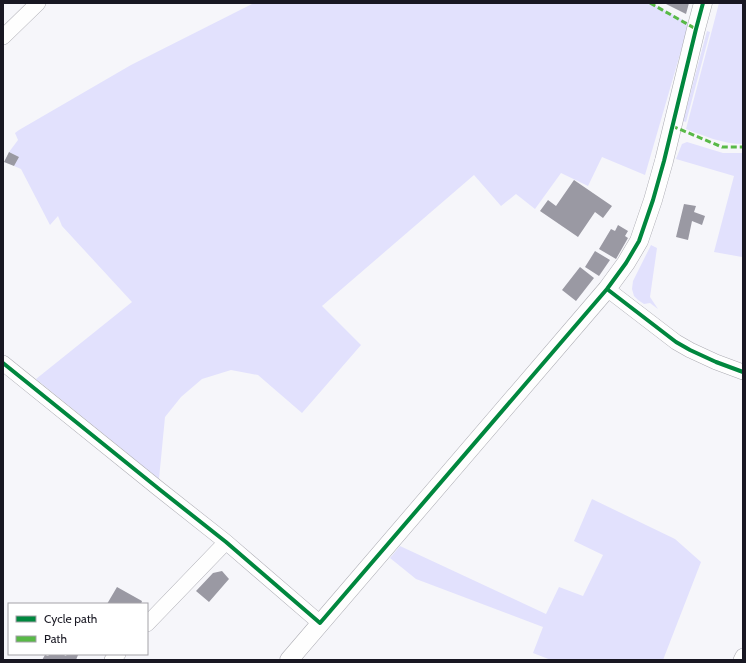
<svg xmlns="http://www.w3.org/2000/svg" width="746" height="663" viewBox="0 0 746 663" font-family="Cabin,sans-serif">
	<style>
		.green { fill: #e2e1fd }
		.building { fill: #9a99a3 }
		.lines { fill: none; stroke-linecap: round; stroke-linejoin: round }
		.minor-casing { stroke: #acacb3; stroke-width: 16 }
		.tertiary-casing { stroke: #acacb3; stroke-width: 19 }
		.minor { stroke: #fefefe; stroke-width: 15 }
		.tertiary { stroke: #fefefe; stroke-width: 18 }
		.quiet { stroke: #58b947; stroke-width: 3; stroke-dasharray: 6 3; stroke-linecap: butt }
		.cycleway-casing { stroke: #fff; stroke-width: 6 }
		.cycleway { stroke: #00873e; stroke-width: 4 }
	</style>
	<rect width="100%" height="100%" fill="#f6f6fa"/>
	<path class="green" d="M 254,3 L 650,3 L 689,23 L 645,175 L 602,157 L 588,186 L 561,173 L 535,209 L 516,194 L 501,206 L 474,175 L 322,306 L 361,345 L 302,413 L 258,375 L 231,370 L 202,379 L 181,397 L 165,417 L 159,479 L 36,379 L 132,302 L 62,226 L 58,216 L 50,225 L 21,169 L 14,166 L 18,157 L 9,152 L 18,140 L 15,133 L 19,130 L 131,65 Z
		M 719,3 L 743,3 L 743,144 C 723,144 704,136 686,129 L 712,30 Z
		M 707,31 L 710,32 L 686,122 L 683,121 Z
		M 687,142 L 723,153 L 743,153 L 743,261 L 742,257 L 714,252 L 734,176 L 676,159 L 682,144 Z
		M 651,245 L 657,248 L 650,297 L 658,309 L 650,303 L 644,304 L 638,300 L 634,296 L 632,289 L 633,281 Z
		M 592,499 L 675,539 L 701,562 L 663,660 L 551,660 L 533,653 L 543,627 L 416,579 L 390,558 L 400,546 L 546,614 L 559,587 L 583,596 L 603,555 L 574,541 Z"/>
	<path class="building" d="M 664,3 L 689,3 L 686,14 Z
		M 9,152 L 19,157 L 14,166 L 4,162 Z
		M 574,180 L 612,206 L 603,218 L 595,212 L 578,237 L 540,211 L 548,200 L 556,206 Z
		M 684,204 L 696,206 L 694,212 L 705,216 L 702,225 L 692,221 L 688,240 L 676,237 Z
		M 618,225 L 628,231 L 625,236 L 628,238 L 616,259 L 599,249 L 611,229 L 615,231 Z
		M 595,251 L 610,260 L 599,276 L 585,267 Z
		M 580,267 L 594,278 L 576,301 L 562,290 Z
		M 222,571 L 229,579 L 209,602 L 196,591 L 213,573 Z
		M 117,587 L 142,601 L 141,604 L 107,604 Z
		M 50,654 L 62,654 L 66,656 L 67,654 L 76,654 L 78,655 L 76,660 L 42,660 L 45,655 L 48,656 Z"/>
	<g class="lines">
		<g class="minor-casing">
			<path id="minor" d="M 3,37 L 38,3
				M 607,289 L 676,342 L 690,350 L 716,362 L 743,372
				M 3,363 L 159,489 L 226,542 L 320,623
				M 147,624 L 226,542
				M 112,660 L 118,654
				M 741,660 L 743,656"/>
		</g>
		<g class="tertiary-casing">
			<path id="tertiary" d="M 289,660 L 607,289 L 626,263 L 639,241 L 653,200 L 664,161 L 696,29 L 703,3"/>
		</g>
		<use href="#minor" class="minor"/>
		<use href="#tertiary" class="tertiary"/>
		<path class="quiet" d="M 650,3 L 696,29
			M 672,126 L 722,147 L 743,147"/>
		<g class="cycleway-casing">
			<path id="cycleway" d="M 607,289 L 676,342 L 690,350 L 716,362 L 743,372
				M 3,363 L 159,489 L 226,542 L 320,623 L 607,289 L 626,263 L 639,241 L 653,200 L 664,161 L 696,29 L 703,3"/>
		</g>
		<use href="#cycleway" class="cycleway"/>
	</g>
	<rect width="746" height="663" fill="none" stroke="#181722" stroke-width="8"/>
	<rect x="8" y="603" width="140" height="52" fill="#ffffff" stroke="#a3a2a7"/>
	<rect x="16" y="616" width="20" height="6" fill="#00873e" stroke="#a3a2a7"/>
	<text x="44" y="623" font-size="12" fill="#181722">Cycle path</text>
	<rect x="16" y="636" width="20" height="6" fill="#58b947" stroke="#a3a2a7"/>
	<text x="44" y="643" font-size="12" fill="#181722">Path</text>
</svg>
